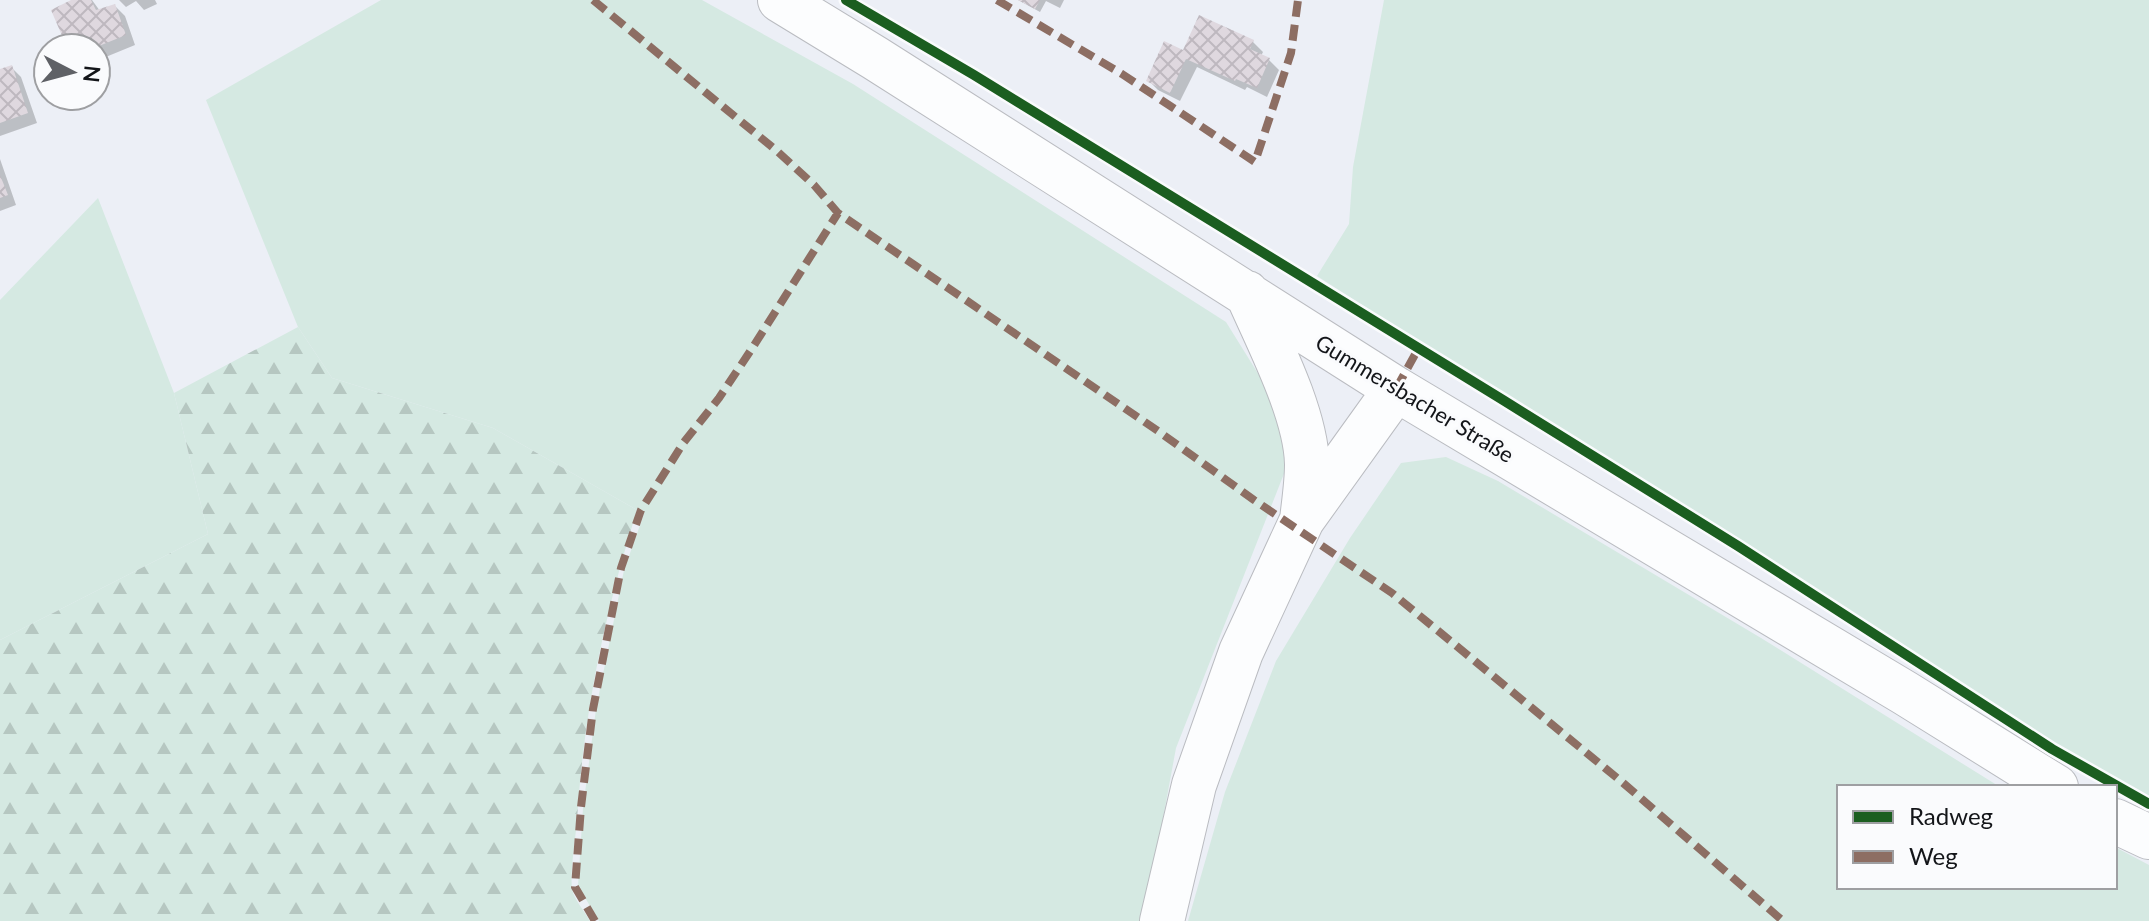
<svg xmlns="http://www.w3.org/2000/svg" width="2149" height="921" viewBox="0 0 2149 921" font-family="Lato,sans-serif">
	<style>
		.grass { fill: #d5e9e2 }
		.forest { fill: url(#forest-firs) }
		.shadow { fill: #0003 }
		.building { fill: url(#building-cross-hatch) }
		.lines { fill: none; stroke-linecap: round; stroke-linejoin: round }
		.major-casing { stroke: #babcc1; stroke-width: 46 }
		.major { stroke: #fcfdfe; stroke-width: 44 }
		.quiet { stroke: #8d6e63; stroke-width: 8; stroke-dasharray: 16 8; stroke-linecap: butt }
		.cycleway-casing { stroke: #fafbfd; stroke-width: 15 }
		.cycleway { stroke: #1b5e20; stroke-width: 10 }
		.labels { text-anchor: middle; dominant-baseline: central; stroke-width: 6; stroke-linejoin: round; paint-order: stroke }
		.street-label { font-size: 22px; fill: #131519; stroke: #fafbfd }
	</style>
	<defs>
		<pattern id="forest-firs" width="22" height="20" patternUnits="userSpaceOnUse" patternTransform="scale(2)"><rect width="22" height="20" fill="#d5e9e2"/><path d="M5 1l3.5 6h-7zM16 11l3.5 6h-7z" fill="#b6c7c1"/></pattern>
		<pattern id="building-cross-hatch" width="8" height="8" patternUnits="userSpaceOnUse" patternTransform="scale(2)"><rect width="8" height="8" fill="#dfd8df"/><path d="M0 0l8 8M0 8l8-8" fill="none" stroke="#beb8bf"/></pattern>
	</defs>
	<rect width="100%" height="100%" fill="#eceff6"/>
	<path class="grass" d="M 381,0 L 702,0 L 853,84 L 1226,322 L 1298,438 L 1176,748 L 1144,921 L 599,921 L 578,886 L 583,808 L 596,709 L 624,570 L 644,514 L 493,428 L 332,378 L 298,327 L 206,100 Z
		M 1384,0 L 2149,0 L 2149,798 L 2099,774 L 1797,579 L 1558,431 L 1317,276 L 1349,224 L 1353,167 Z
		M 98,198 L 174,393 L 208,534 L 0,640 L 0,300 Z
		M 1446,457 L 1498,481 L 1761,638 L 2000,787 L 1839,787 L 1839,887 L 2115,887 L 2115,847 L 2149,865 L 2149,921 L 1188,921 L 1225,792 L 1276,661 L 1350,538 L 1401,463 Z"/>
	<path class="forest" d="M 298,327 L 332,378 L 493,428 L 637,510 C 605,612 583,715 577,822 C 575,840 570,873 572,889 C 574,899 585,912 590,921 L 0,921 L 0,640 L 208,534 L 174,393 Z"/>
	<path class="shadow" d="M 76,0 L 92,0 L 100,11 L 115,6 L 125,16 L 135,45 L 96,61 L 96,48 L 72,48 L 67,44 Z
		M 119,0 L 155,0 L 157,4 L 144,10 L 136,1 L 126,7 Z
		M 1018,0 L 1064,0 L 1060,8 L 1046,1 L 1040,12 Z
		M 1253,42 L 1263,52 L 1261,56 L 1269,60 L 1279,70 L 1267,97 L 1247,87 L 1245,90 L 1197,67 L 1180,101 L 1158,90 L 1148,80 L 1184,53 Z
		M 11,67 L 21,77 L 37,123 L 0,136 L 0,71 Z
		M 0,159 L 16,205 L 0,211 Z"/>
	<path class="building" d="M 71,0 L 91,0 L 96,10 L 115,4 L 126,35 L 94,48 L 76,48 L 74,41 L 66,45 L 51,10 Z
		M 1018,0 L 1040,0 L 1035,9 Z
		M 1199,15 L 1254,40 L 1250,49 L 1270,58 L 1257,88 L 1236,79 L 1235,81 L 1186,59 L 1170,93 L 1146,81 L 1164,41 L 1183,50 Z
		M 12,65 L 28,113 L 0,123 L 0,69 Z
		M 0,175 L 8,195 L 0,198 Z"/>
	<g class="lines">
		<g class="major-casing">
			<path id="major" d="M 780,0 L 875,58 L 1396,389 L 1905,693 L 2056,787
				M 1247,293 C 1268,341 1306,413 1307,464 C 1307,483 1304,502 1302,520
				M 2115,821 L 2149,837
				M 1162,921 L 1194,785 L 1241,652 L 1302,520 L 1396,389"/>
		</g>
		<use href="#major" class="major"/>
		<path class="quiet" d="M 593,0 L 777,151 L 814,185 L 838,213 L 1158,431 L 1254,500 L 1392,593 L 1622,782 L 1783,921
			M 997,0 L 1122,74 L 1255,162 L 1291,53 L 1298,0
			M 1396,389 L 1418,349
			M 595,921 L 575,887 L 581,807 L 593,709 L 621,568 L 641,510 L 684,442 L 719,398 L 751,350 L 838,213"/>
		<g class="cycleway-casing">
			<path id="cycleway" d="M 846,0 L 974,75 L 1503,400 L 1738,546 L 2052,749 L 2149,804"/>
		</g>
		<use href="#cycleway" class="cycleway"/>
	</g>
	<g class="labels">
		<g class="street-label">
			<text transform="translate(1415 398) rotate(31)">Gummersbacher Straße</text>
		</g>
	</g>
	<rect x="1837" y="785" width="280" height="104" fill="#fafbfd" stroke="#9e9fa2" stroke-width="2"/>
	<rect x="1853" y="811" width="40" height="12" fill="#1b5e20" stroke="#9e9fa2" stroke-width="2"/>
	<text x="1909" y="825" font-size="24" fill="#131519">Radweg</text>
	<rect x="1853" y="851" width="40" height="12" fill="#8d6e63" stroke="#9e9fa2" stroke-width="2"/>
	<text x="1909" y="865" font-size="24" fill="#131519">Weg</text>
	<g transform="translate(72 72) rotate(96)"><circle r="38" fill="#fafbfd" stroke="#9e9fa2" stroke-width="2"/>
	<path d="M0-6L14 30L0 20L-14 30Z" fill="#5f6166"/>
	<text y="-12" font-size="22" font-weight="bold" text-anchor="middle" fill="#131519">N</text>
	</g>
</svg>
